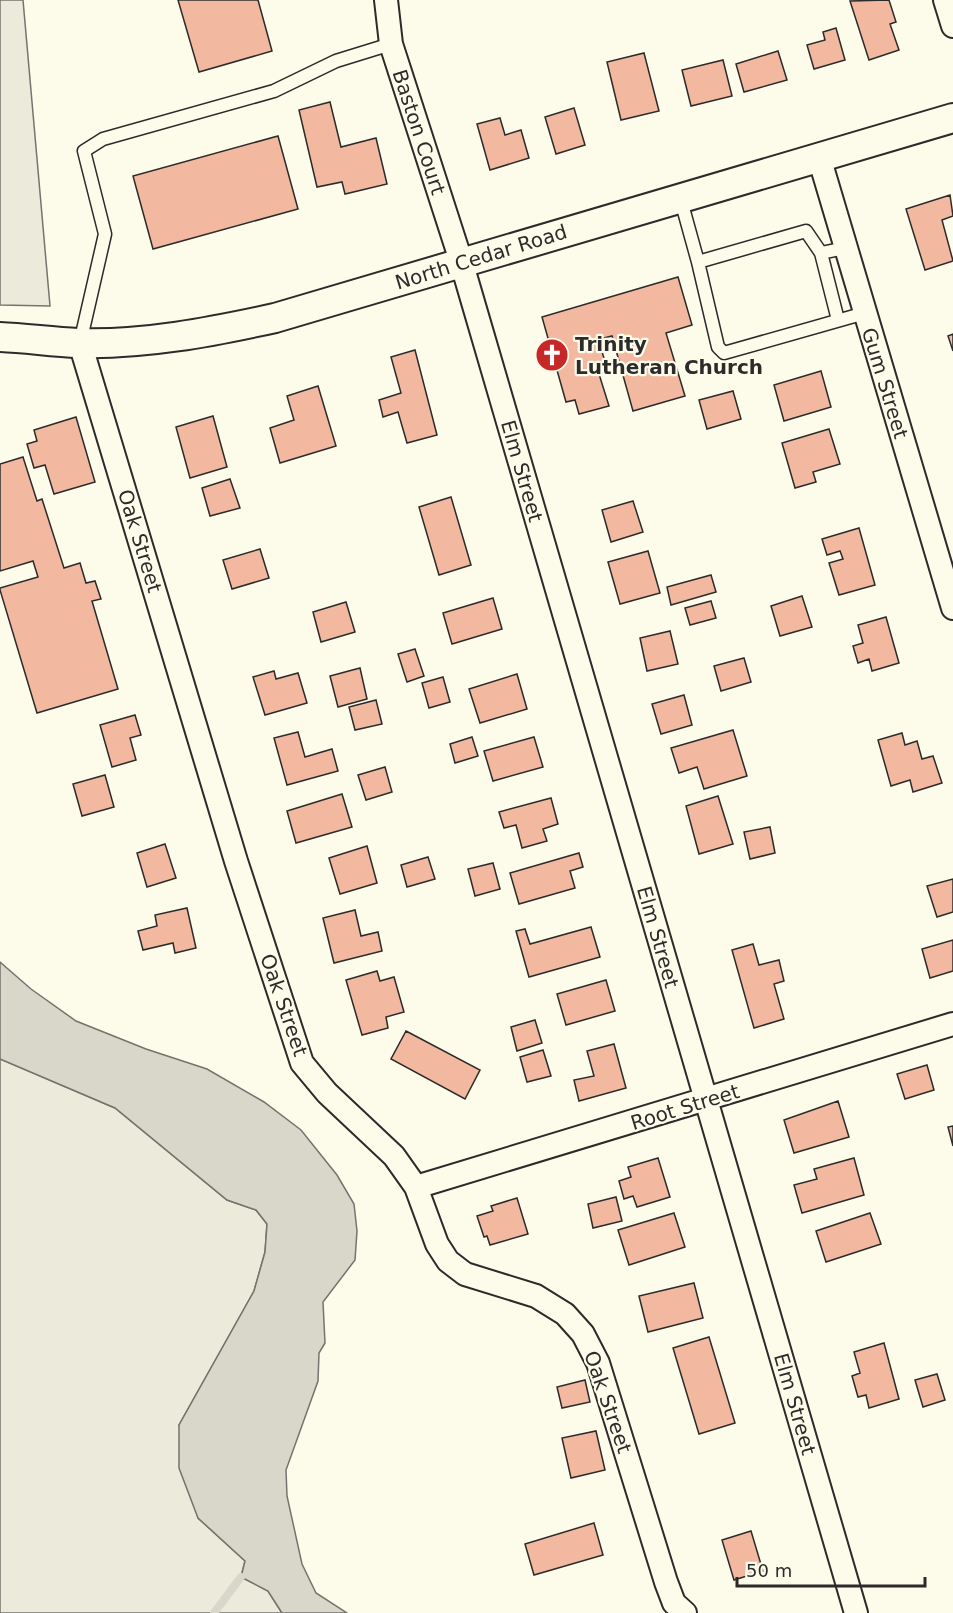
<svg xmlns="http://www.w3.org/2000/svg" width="953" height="1613" viewBox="0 0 953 1613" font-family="'DejaVu Sans',sans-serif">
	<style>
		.green { fill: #ecebdb; stroke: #74746e; stroke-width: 1.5 }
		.water { fill: #d8d7c9; stroke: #74746e; stroke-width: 1.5 }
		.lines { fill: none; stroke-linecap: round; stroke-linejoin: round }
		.stream { stroke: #d8d7c9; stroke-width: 8 }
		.building { fill: #f2b8a0; stroke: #2b2b2b; stroke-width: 1.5 }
		.service-casing { stroke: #2b2b2b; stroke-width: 15 }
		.minor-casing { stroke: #2b2b2b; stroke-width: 26 }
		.tertiary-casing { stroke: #2b2b2b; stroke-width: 32 }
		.service { stroke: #fdfbea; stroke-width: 12 }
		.minor { stroke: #fdfbea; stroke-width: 22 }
		.tertiary { stroke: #fdfbea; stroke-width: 28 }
		.labels { text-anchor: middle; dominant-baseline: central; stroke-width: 4.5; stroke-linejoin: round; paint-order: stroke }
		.street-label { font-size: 20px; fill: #2b2b2b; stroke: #fdfbea }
		.poi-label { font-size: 20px; font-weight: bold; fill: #2b2b2b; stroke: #fdfbea; text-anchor: start }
	</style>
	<rect width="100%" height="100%" fill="#fdfbea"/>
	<path class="green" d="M 0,0 L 23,0 L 50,306 L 0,305 Z
		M 0,1059 L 115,1108 L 227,1200 L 256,1210 L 267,1224 L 265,1252 L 254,1291 L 179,1425 L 198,1518 L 245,1561 L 241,1577 L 268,1591 L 282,1613 L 0,1613 Z"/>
	<path class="water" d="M 0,962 L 31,989 L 76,1021 L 146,1049 L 207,1069 L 264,1102 L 301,1130 L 337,1175 L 354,1204 L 357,1231 L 355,1260 L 323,1302 L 325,1343 L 319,1353 L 318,1381 L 286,1470 L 287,1496 L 302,1564 L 316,1593 L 347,1613 L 282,1613 L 268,1591 L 241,1577 L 245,1561 L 198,1518 L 179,1468 L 179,1425 L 254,1291 L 265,1252 L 267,1224 L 256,1210 L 227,1200 L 115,1108 L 0,1059 Z"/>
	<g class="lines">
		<path class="stream" d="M 214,1613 L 241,1577"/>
	</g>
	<path class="building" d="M 178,0 L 258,0 L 272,51 L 199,72 Z
		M 889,0 L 896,22 L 890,24 L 899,50 L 869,60 L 850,1 Z
		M 836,28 L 845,60 L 814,69 L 807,45 L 825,40 L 823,32 Z
		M 778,51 L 787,80 L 744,92 L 736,64 Z
		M 644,53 L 659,111 L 621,120 L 607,62 Z
		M 723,60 L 732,96 L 691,106 L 682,70 Z
		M 330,102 L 341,147 L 376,138 L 387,184 L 345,194 L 342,182 L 317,187 L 299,110 Z
		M 574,108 L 585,145 L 556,154 L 545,117 Z
		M 500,118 L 505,135 L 521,130 L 529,158 L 490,170 L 477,124 Z
		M 278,136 L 298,209 L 153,249 L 133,176 Z
		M 950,195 L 953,216 L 942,220 L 953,261 L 925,270 L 906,209 Z
		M 678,277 L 692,325 L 666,333 L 685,396 L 633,411 L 612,336 L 592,341 L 599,342 L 608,371 L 599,374 L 609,406 L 579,414 L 575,400 L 566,402 L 542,317 Z
		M 953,334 L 953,351 L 948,336 Z
		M 415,350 L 437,435 L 407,443 L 398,412 L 383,417 L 379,400 L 401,393 L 391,357 Z
		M 821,371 L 831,407 L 784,421 L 774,385 Z
		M 318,386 L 336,446 L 280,463 L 270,428 L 294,420 L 287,396 Z
		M 733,391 L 741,419 L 707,429 L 699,400 Z
		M 213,416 L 227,467 L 190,478 L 176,427 Z
		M 76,417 L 95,482 L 54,494 L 45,465 L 34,468 L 27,444 L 37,441 L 34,430 Z
		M 829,429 L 840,464 L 813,472 L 816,482 L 795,488 L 782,443 Z
		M 23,457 L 37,501 L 42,499 L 64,568 L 80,563 L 86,583 L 95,581 L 101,599 L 92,601 L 118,689 L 37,713 L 0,590 L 0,588 L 38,577 L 33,561 L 0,571 L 0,464 Z
		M 230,479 L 240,508 L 210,516 L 202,488 Z
		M 451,497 L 471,565 L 439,575 L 419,507 Z
		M 633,501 L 643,532 L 611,542 L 602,510 Z
		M 859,528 L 875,585 L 839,595 L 829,563 L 843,559 L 840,551 L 827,555 L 822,539 Z
		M 260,549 L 269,578 L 232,589 L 223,560 Z
		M 648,551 L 660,593 L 620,604 L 608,562 Z
		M 711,575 L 716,592 L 671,605 L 667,587 Z
		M 802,596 L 812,627 L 780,636 L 771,606 Z
		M 493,598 L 502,629 L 452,644 L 443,613 Z
		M 711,601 L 716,618 L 690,625 L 685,608 Z
		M 346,602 L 355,632 L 321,642 L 313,612 Z
		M 886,617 L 899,663 L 872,671 L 869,659 L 858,663 L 853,646 L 863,643 L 858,625 Z
		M 670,631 L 678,664 L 647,671 L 640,638 Z
		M 415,649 L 424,676 L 407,682 L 398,654 Z
		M 744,658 L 751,682 L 721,691 L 714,666 Z
		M 360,668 L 367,699 L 338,707 L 330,676 Z
		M 274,671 L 276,679 L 298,673 L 307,703 L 265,715 L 253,677 Z
		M 517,674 L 527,709 L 480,723 L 469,689 Z
		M 443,677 L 450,702 L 429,708 L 422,683 Z
		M 684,695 L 692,725 L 661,734 L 652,704 Z
		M 376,700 L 382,724 L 355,730 L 349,707 Z
		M 135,715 L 141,735 L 130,738 L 136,760 L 112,767 L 100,725 Z
		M 733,730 L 747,776 L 704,789 L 697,767 L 679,773 L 671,748 Z
		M 298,732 L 305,757 L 332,749 L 338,771 L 287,785 L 274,738 Z
		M 902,733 L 905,745 L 917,741 L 922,759 L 933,756 L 942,783 L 913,792 L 910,780 L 891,786 L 878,740 Z
		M 472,737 L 478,756 L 455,763 L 450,744 Z
		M 534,737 L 543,767 L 493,781 L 484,751 Z
		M 385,767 L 392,792 L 366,800 L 358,775 Z
		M 105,775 L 114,807 L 82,816 L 73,784 Z
		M 342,794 L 352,827 L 296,843 L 287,811 Z
		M 718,796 L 733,844 L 699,854 L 686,806 Z
		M 551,798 L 558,824 L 543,829 L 547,841 L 522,848 L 516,825 L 504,828 L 499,812 Z
		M 770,827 L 775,853 L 750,859 L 744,832 Z
		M 165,844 L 176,878 L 147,887 L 137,853 Z
		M 367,846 L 377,883 L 340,894 L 329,858 Z
		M 579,853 L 583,867 L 570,871 L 575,888 L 519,904 L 510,873 Z
		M 428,857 L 435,879 L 407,887 L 401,865 Z
		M 493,863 L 500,889 L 475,896 L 468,869 Z
		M 953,879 L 953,912 L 937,917 L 927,886 Z
		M 187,908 L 196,948 L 175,953 L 173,943 L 143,950 L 138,931 L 157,926 L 155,915 Z
		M 355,910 L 361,936 L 378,932 L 382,951 L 334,963 L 323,918 Z
		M 591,927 L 600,957 L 529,977 L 516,931 L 525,929 L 530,944 Z
		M 953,940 L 953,971 L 930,978 L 922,949 Z
		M 753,944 L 759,965 L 779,960 L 784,981 L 774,984 L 784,1019 L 754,1028 L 732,950 Z
		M 377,971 L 380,981 L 394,977 L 404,1012 L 386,1017 L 388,1028 L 362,1035 L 346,980 Z
		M 606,980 L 615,1011 L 566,1025 L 557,994 Z
		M 535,1020 L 542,1043 L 517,1051 L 511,1027 Z
		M 406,1031 L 480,1070 L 465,1099 L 391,1059 Z
		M 614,1044 L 626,1088 L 579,1101 L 574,1080 L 594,1076 L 587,1051 Z
		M 543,1050 L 551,1076 L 527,1082 L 520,1057 Z
		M 927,1065 L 934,1090 L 905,1099 L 897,1074 Z
		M 838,1101 L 849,1137 L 794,1153 L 784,1120 Z
		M 953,1126 L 953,1146 L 948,1127 Z
		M 658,1158 L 670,1197 L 637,1207 L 633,1196 L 624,1199 L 619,1181 L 631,1177 L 628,1167 Z
		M 854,1158 L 864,1195 L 802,1213 L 794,1185 L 817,1179 L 814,1169 Z
		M 616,1197 L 622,1221 L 593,1228 L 588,1204 Z
		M 517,1198 L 528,1234 L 490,1245 L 487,1236 L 484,1237 L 477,1216 L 493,1211 L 491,1206 Z
		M 674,1213 L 685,1247 L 629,1265 L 618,1230 Z
		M 870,1213 L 881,1244 L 826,1262 L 816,1231 Z
		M 694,1283 L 703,1318 L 648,1332 L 639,1296 Z
		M 709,1337 L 735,1423 L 699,1434 L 673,1348 Z
		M 884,1343 L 899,1399 L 869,1408 L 866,1395 L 858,1397 L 852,1376 L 860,1373 L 854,1352 Z
		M 937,1374 L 945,1400 L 923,1407 L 915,1380 Z
		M 585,1380 L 590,1402 L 562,1408 L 557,1387 Z
		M 596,1431 L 605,1470 L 571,1478 L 562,1438 Z
		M 594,1523 L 603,1555 L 534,1575 L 525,1544 Z
		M 751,1531 L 763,1571 L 734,1580 L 722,1540 Z"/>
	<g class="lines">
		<g class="service-casing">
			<path id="service" d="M 680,197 L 698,262 L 806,231 L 821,253 L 845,248
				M 821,253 L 838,320
				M 698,262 L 718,347 L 724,353 L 865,313
				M 80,343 L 105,234 L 84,151 L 103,139 L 274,91 L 336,61 L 391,44"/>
		</g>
		<g class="minor-casing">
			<path id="minor" d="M 386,0 L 391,44 L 461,261 L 856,1613
				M 945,0 L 953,26
				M 819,157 L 953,608
				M 80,343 L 236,861 L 302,1063 L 327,1093 L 394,1156 L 416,1187 L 437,1244 L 448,1261 L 465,1274 L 536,1296 L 565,1314 L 583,1334 L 598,1363 L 666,1582 L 674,1603 L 685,1613
				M 416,1187 L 953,1024"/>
		</g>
		<g class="tertiary-casing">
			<path id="tertiary" d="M 0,337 C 26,338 52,342 78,343 C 144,345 211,332 275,318 L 953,118"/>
		</g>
		<use href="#service" class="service"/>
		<use href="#minor" class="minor"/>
		<use href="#tertiary" class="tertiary"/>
	</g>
	<defs>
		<g id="church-disc" transform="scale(1.725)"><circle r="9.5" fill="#c62828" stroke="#fdfbea"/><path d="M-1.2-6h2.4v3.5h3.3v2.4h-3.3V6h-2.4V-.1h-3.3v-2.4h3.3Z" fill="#fff"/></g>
	</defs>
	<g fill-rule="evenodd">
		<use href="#church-disc" x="552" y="355"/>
	</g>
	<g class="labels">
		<g class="street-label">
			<text transform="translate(419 132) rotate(72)">Baston Court</text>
			<text transform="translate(481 257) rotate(-17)">North Cedar Road</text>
			<text transform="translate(885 383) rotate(73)">Gum Street</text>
			<text transform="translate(522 471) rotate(74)">Elm Street</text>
			<text transform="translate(140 541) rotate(73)">Oak Street</text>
			<text transform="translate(658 937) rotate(74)">Elm Street</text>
			<text transform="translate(284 1005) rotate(71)">Oak Street</text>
			<text transform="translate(685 1107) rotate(-17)">Root Street</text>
			<text transform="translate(608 1402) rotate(71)">Oak Street</text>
			<text transform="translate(795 1404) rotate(74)">Elm Street</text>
		</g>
		<g class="poi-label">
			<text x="575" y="344">Trinity<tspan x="575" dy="23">Lutheran Church</tspan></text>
		</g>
	</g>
	<path d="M737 1577v9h188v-9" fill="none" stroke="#2b2b2b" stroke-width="3"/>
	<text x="746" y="1577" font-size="18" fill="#2b2b2b" stroke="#fdfbea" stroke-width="4.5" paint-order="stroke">50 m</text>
</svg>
